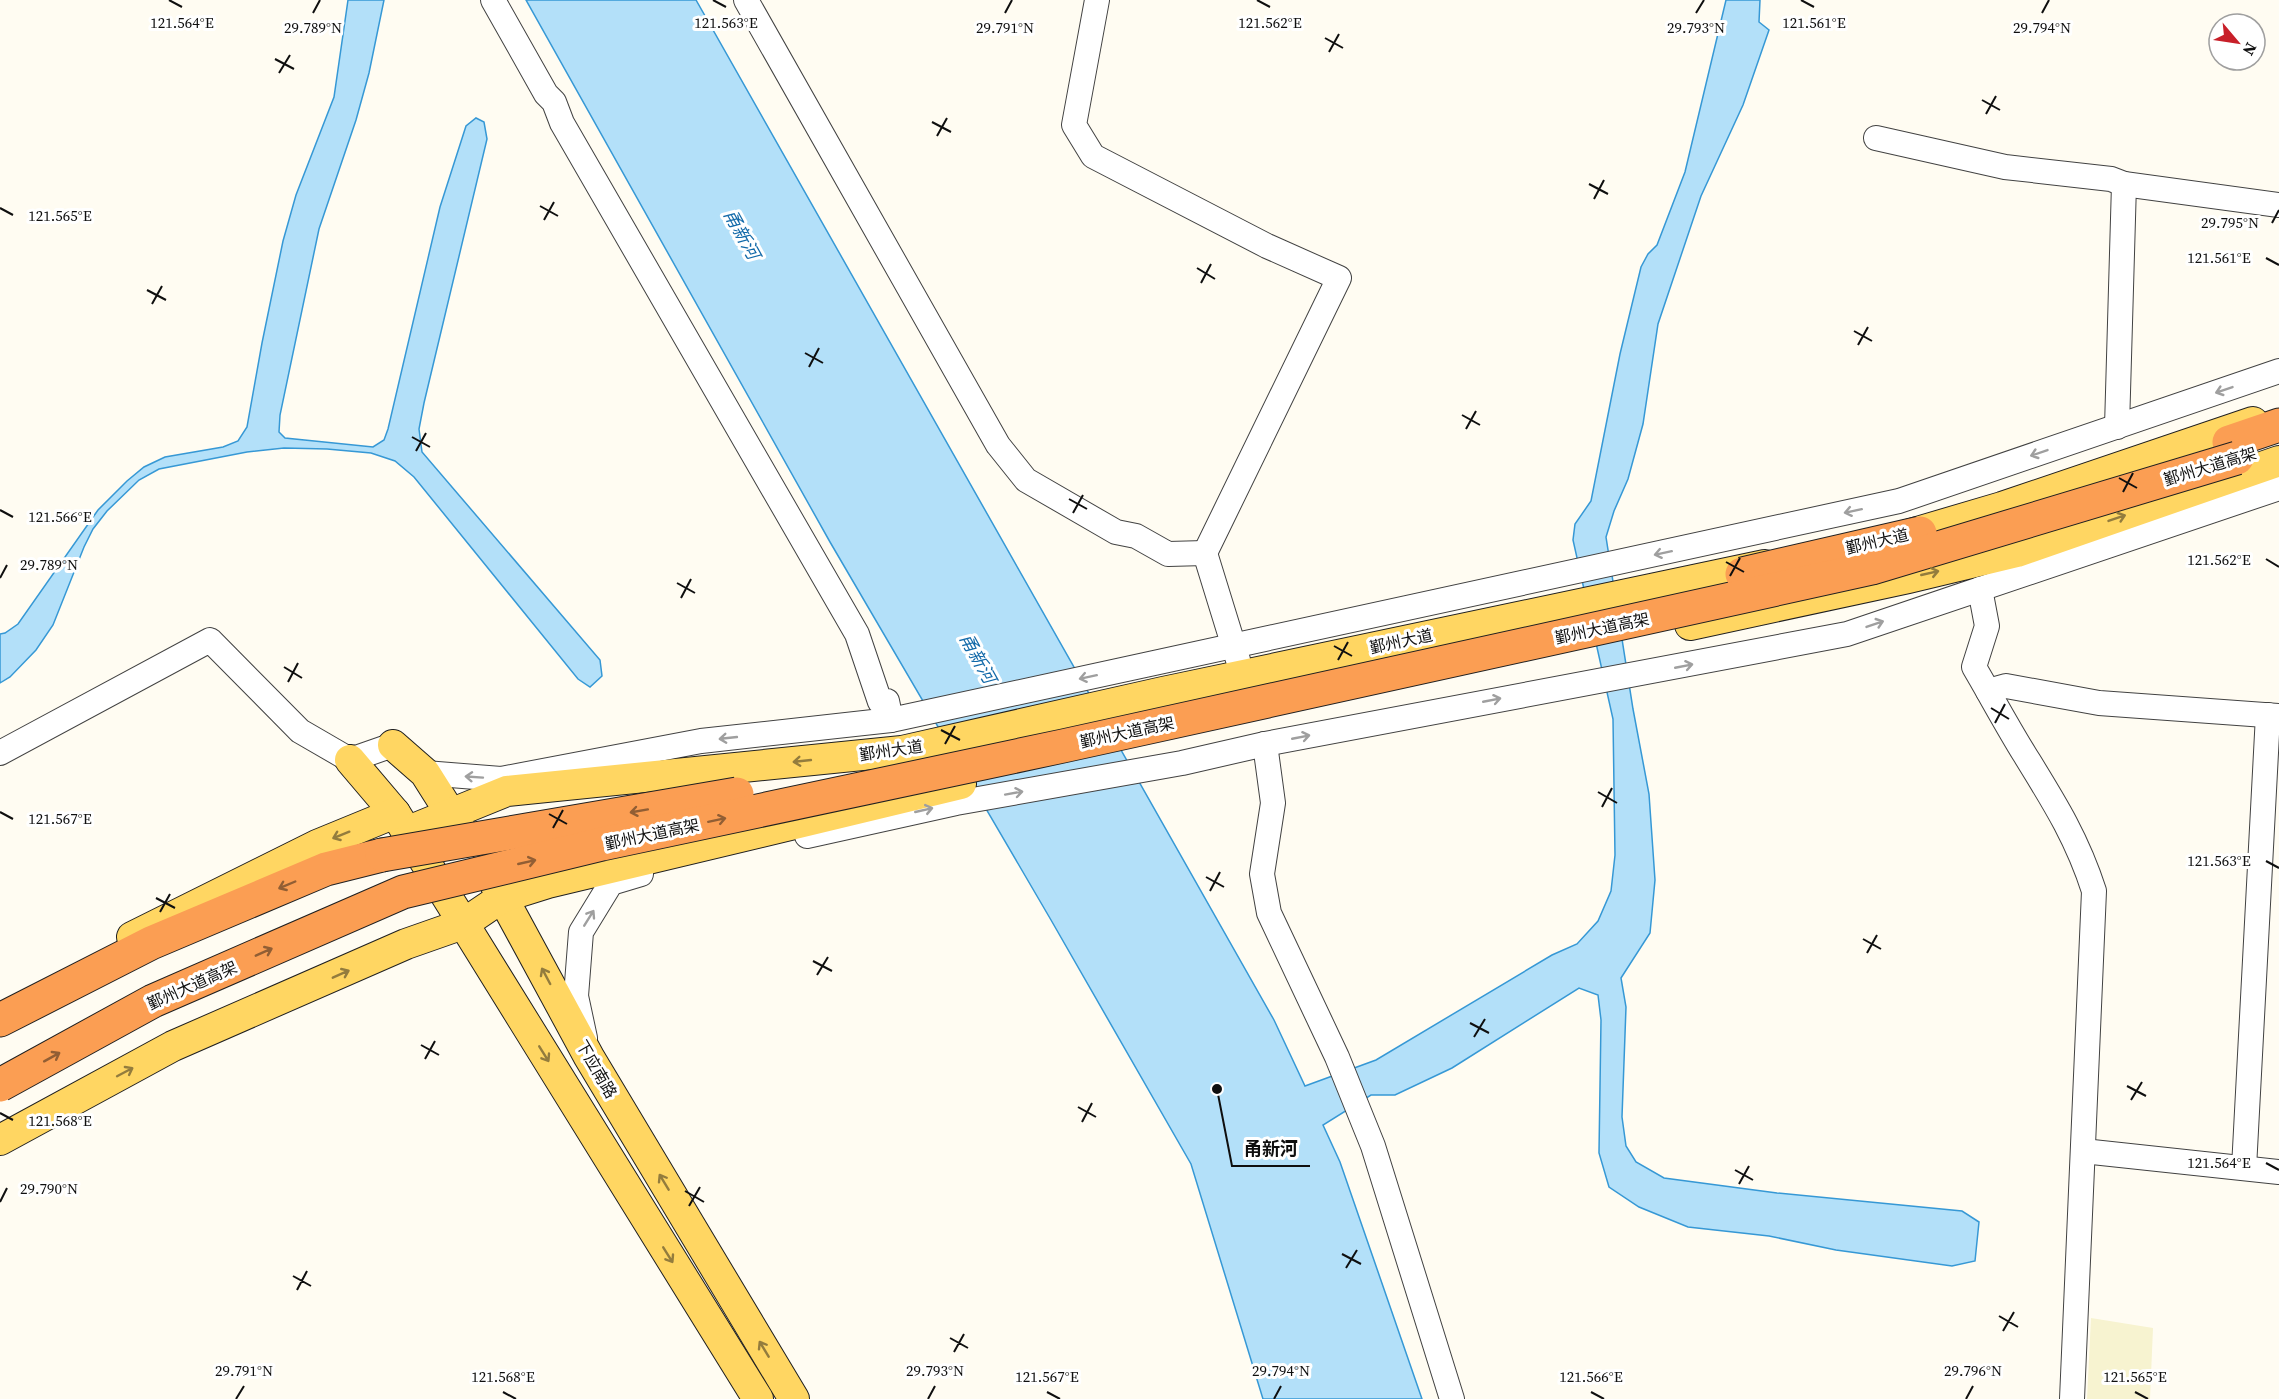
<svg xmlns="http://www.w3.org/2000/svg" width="2279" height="1399" font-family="'Source Serif 4','Noto Sans SC',serif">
	<rect width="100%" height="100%" fill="#fffcf2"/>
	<!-- farmland -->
	<polygon fill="#f7f3d0" points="2091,1318 2153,1328 2150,1399 2087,1399"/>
	<!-- water -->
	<g fill="#b3e0f9" stroke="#3698d5" stroke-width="1.5">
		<polygon points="348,0 384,0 369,73 356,120 319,229 280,415 279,432 285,438 373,447 384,440 388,429 440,207 466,126 476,118 484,122 487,139 424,403 419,429 422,452 600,660 602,676 590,687 578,679 414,477 395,461 371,453 327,449 284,448 247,452 159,469 139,480 107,511 93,529 84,547 53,625 36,650 10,677 0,683 0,634 5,633 18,624 98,510 127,481 144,467 165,457 223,447 238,441 247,427 262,343 283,241 296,195 334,97"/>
		<polygon points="526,0 696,0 1274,1020 1305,1086 1376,1060 1552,955 1577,944 1598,921 1611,891 1615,855 1613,719 1573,540 1575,524 1591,501 1620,354 1641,267 1648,254 1657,245 1685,172 1726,0 1760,0 1759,22 1769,30 1743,105 1701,196 1658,324 1643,424 1628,479 1614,511 1606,537 1633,709 1649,794 1655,880 1650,933 1621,978 1626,1007 1622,1117 1626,1146 1636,1162 1664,1178 1777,1193 1962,1211 1979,1222 1975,1261 1952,1266 1836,1250 1769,1236 1688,1227 1639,1207 1609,1187 1599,1153 1601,1020 1598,995 1579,988 1452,1068 1395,1095 1371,1095 1323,1125 1340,1162 1422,1399 1263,1399 1191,1164 1051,920 830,542"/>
	</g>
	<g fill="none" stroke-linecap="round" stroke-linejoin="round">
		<defs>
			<g id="minor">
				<polyline points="493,0 546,94 554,102 562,123 857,634 880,702 887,701 891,720"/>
				<polyline points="746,0 998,445 1026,480 1116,532 1136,536 1168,554 1205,553"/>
				<polyline points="1097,0 1074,125 1093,156 1267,246 1339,278 1205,553 1238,660"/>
				<polyline points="1876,138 2005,167 2111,179 2124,184 2279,205"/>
				<polyline points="2117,427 2124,184"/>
				<path d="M1980,589L1987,626L1974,667C1991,696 2007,726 2025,755C2054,802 2077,838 2094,891L2072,1399"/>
				<polyline points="1988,691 2006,686 2099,703 2279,716"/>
				<polyline points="1265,744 1273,803 1262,874 1269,913 1337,1057 1373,1146 1452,1399"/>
				<polyline points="0,753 210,640 300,731 350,760 393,745"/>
				<polyline points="425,773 501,779 701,741 891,720 1145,665 1899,501 2279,371"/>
				<polyline points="807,836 956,803 1182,763 1265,744 1847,634 2279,488"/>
				<polyline points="585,1038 576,996 581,932 611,883 641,874"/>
				<polyline points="2083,1151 2279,1172"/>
				<polyline points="2244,1168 2268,715"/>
			</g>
			<g id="major">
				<polyline points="1897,538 2002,507 2253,422"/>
				<polyline points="1690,625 1908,578 2017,552 2279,461"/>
				<polyline points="393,745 425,773 461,830"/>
				<polyline points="350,760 395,813 758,1399"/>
				<polyline points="406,832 507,791 902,751 1163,692 1765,565"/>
				<polyline points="493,880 589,1057 794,1399"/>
				<polyline points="132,937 317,845 395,813"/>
				<polyline points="0,1140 173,1046 406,944 463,924 503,897 548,883 961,784"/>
			</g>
			<g id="highway">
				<polyline points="2229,442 2279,425"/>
				<polyline points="0,1020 151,943 326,869 382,855"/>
			</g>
		</defs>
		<!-- minor casing -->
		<use href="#minor" stroke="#424242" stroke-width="26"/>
		<!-- major casing -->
		<use href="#major" stroke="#202020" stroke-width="32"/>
		<!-- highway casing -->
		<use href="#highway" stroke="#202020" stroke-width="35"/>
		<!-- minor -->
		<use href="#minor" stroke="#fff" stroke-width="24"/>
		<!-- major -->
		<use href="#major" stroke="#ffd662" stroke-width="30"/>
		<!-- highway -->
		<use href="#highway" stroke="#fb9e53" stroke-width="33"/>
		<defs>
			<g id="highway-bridge">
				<polyline points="1742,574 1920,533"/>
				<polyline points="382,855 737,794"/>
				<polyline points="0,1085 153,1001 403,892 602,844 1063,746 1872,568 2237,458"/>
			</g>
		</defs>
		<!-- highway-bridge casing -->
		<use href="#highway-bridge" stroke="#202020" stroke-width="35" stroke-linecap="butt"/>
		<!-- highway-bridge -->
		<use href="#highway-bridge" stroke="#fb9e53" stroke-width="33"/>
	</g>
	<!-- one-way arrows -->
	<defs><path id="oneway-shaft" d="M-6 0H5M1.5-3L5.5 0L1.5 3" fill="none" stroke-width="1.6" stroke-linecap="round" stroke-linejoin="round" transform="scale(1.5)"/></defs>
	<g stroke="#9f9f9f">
		<use href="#oneway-shaft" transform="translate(2224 390) rotate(161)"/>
		<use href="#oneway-shaft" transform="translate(2039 453) rotate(161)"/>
		<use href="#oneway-shaft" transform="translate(1853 511) rotate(168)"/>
		<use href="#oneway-shaft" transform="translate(1663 553) rotate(168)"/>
		<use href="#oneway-shaft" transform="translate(1875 624) rotate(-19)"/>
		<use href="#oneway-shaft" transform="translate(1684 666) rotate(-11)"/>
		<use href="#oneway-shaft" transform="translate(1088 677) rotate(168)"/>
		<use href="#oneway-shaft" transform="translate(1492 700) rotate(-11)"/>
		<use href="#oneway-shaft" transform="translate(1301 737) rotate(-11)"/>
		<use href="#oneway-shaft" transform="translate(728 738) rotate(174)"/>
		<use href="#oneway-shaft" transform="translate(474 777) rotate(-176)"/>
		<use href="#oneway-shaft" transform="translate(1014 793) rotate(-10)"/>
		<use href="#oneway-shaft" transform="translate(924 810) rotate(-13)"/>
		<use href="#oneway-shaft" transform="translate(589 918) rotate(-58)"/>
	</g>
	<g stroke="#937c3d">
		<use href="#oneway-shaft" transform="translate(2117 518) rotate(-19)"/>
		<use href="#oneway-shaft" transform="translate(1930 573) rotate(-13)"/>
		<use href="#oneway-shaft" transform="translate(802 761) rotate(174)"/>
		<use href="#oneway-shaft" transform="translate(341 835) rotate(158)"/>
		<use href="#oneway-shaft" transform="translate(341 974) rotate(-24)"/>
		<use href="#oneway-shaft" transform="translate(546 976) rotate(-118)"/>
		<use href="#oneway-shaft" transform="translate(544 1054) rotate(58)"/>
		<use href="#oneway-shaft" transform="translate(125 1072) rotate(-28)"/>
		<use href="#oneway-shaft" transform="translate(664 1182) rotate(-121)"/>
		<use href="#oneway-shaft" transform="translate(668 1255) rotate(58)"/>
		<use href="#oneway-shaft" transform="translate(764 1349) rotate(-121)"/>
	</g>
	<g stroke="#915e34">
		<use href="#oneway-shaft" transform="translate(639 811) rotate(170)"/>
		<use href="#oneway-shaft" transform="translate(717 820) rotate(-12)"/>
		<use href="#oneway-shaft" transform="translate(527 862) rotate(-13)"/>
		<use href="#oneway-shaft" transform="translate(287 885) rotate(157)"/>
		<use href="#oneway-shaft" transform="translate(264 952) rotate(-24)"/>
		<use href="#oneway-shaft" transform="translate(52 1057) rotate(-29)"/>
	</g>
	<!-- ticks -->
	<path fill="none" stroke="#0f0f0f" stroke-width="2" d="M169,0L182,7M713,0L726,7M1257,0L1270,7M1801,0L1814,7M313,13L320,0M1005,13L1012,0M1696,13L1704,0M2042,13L2049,0M1325,38L1343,48M1329,52L1339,34M275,59L294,69M279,73L290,55M1982,100L2000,110M1986,114L1996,96M932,122L951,132M937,136L947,118M1589,184L1608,194M1594,199L1604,180M540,206L558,216M0,208L13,215M544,220L554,202M2272,223L2279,210M2266,258L2279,265M1197,268L1215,279M1201,283L1211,264M147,290L166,300M152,304L162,286M1854,331L1872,341M1858,345L1868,327M805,353L823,363M809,367L819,348M1462,415L1480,425M1466,429L1476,411M412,437L430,447M416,451L426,433M2119,478L2137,488M2123,492L2133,473M1069,499L1087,509M0,510L13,517M1073,513L1083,495M2266,559L2279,567M1726,562L1744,572M1730,576L1740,558M0,578L7,565M677,583L695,593M681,598L691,579M1334,646L1352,656M1338,660L1348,642M284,667L302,678M288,682L298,663M1991,708L2009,719M1995,723L2005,704M941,730L960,740M945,744L955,726M1598,792L1617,803M1602,807L1612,788M0,812L13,819M549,814L567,824M553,828L563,810M2266,861L2279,868M1206,877L1224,887M1210,891L1220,872M156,898L175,908M160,912L170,894M1863,939L1881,949M1867,953L1877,935M813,961L832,971M817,975L828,957M1470,1023L1489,1033M1474,1037L1485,1019M421,1045L439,1055M425,1059L435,1041M2127,1086L2146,1096M2131,1100L2142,1082M1078,1107L1096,1117M0,1113L13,1120M1082,1122L1092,1103M2266,1163L2279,1170M1735,1170L1753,1180M1739,1184L1749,1166M685,1191L704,1202M0,1202L7,1188M689,1206L700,1187M1342,1254L1361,1264M1346,1268L1357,1250M293,1276L311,1286M297,1290L307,1271M1999,1316L2018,1327M2003,1331L2014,1312M950,1338L968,1348M954,1352L964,1334M503,1392L516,1399M1047,1392L1060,1399M1591,1392L1604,1399M2135,1392L2148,1399M236,1399L244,1386M928,1399L935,1386M1274,1399L1281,1386M1966,1399L1973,1386"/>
	<g text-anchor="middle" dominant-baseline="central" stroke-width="6" stroke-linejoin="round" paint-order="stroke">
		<!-- street labels -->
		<g font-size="16" fill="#0f0f0f" stroke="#fff">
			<text transform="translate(2210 466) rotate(-17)">鄞州大道高架</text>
			<text transform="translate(1877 541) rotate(-13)">鄞州大道</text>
			<text transform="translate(1602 628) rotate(-12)">鄞州大道高架</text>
			<text transform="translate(1401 641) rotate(-12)">鄞州大道</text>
			<text transform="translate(1127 732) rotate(-12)">鄞州大道高架</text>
			<text transform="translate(891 750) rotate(-8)">鄞州大道</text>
			<text transform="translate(652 834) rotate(-12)">鄞州大道高架</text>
			<text transform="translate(192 985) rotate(-24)">鄞州大道高架</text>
			<text transform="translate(597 1069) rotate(60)">下应南路</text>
		</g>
		<!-- water labels -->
		<g font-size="18" font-style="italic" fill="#1169a9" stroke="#fff">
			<text transform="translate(742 234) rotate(61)">甬新河</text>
			<text transform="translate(978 658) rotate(61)">甬新河</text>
		</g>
	</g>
	<g font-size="15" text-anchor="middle" fill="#0f0f0f" stroke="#fff" stroke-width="6" stroke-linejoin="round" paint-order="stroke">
		<text x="182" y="28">121.564°E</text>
		<text x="726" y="28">121.563°E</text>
		<text x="1270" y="28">121.562°E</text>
		<text x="1814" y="28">121.561°E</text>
		<text x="313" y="33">29.789°N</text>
		<text x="1005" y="33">29.791°N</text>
		<text x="1696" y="33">29.793°N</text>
		<text x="2042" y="33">29.794°N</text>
		<text x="60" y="221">121.565°E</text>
		<text x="2230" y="228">29.795°N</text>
		<text x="2219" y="263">121.561°E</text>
		<text x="60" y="522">121.566°E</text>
		<text x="2219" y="565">121.562°E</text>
		<text x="49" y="570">29.789°N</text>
		<text x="60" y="824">121.567°E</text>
		<text x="2219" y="866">121.563°E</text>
		<text x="60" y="1126">121.568°E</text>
		<text x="2219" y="1168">121.564°E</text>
		<text x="49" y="1194">29.790°N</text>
		<text x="244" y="1376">29.791°N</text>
		<text x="935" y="1376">29.793°N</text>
		<text x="1281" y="1376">29.794°N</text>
		<text x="1973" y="1376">29.796°N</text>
		<text x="503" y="1382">121.568°E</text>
		<text x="1047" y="1382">121.567°E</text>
		<text x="1591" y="1382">121.566°E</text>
		<text x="2135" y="1382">121.565°E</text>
	</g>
	<!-- callouts -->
	<path fill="none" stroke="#0f0f0f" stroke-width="2" d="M1217 1089L1232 1166H1310"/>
	<circle fill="#0f0f0f" stroke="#fff" stroke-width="2" cx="1217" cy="1089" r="6"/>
	<g font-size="18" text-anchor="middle" font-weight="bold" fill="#0f0f0f" stroke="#fff" stroke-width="6" stroke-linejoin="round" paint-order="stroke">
		<text x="1271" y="1155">甬新河</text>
	</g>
	<!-- north arrow -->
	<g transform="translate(2237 42) rotate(119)"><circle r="28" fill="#ffffff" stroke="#9f9f9f" stroke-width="1.5"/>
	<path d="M0-4.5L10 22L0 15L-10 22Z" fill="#c81f29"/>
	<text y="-9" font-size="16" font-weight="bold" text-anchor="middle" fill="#0f0f0f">N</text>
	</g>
</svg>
